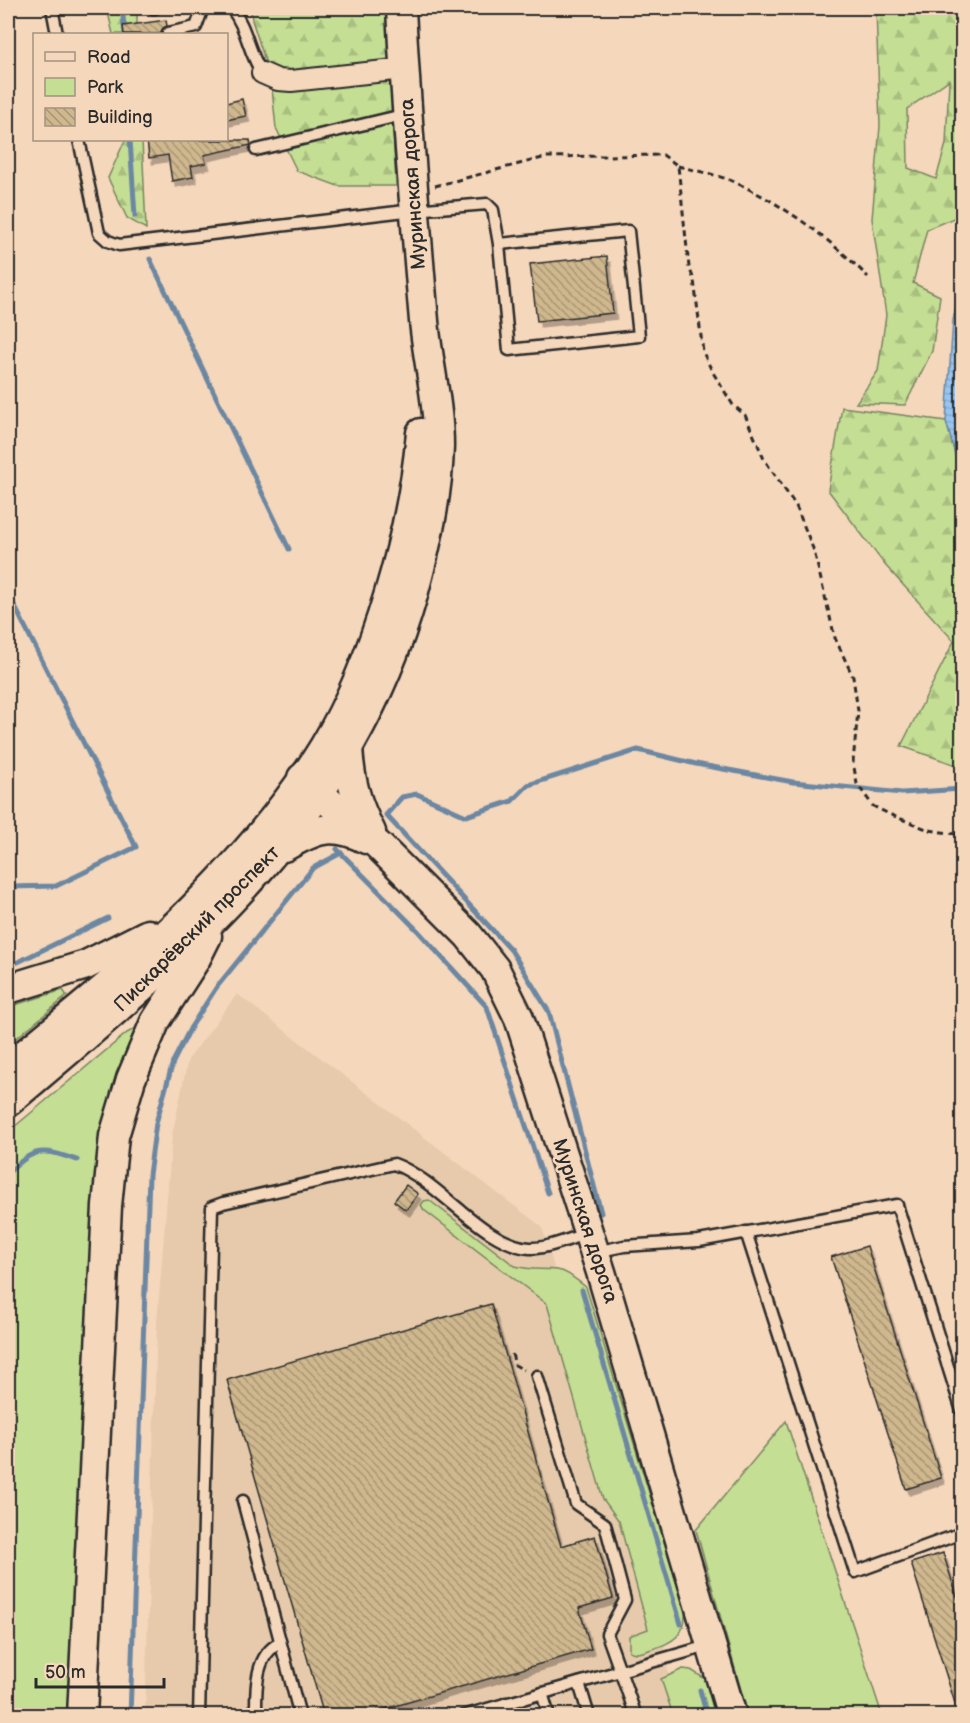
<svg xmlns="http://www.w3.org/2000/svg" width="970" height="1723" font-family="'Balsamiq Sans',sans-serif">
	<defs>
		<pattern id="forest-firs" width="22" height="20" patternUnits="userSpaceOnUse" patternTransform="scale(1.5)"><rect width="22" height="20" fill="#c4de94"/><path d="M5 1l3.5 6h-7zM16 11l3.5 6h-7z" fill="#a9bf80"/></pattern>
		<pattern id="water-rules" width="6" height="5" patternUnits="userSpaceOnUse" patternTransform="scale(1.5)"><rect width="6" height="5" fill="#97c5f1"/><path d="M0 2.5h6" fill="none" stroke="#82a9cf"/></pattern>
		<pattern id="building-back-hatch" width="6" height="6" patternUnits="userSpaceOnUse" patternTransform="scale(1.5)"><rect width="6" height="6" fill="#cfb78e"/><path d="M-1 5l2 2M0 0l6 6M5-1l2 2" fill="none" stroke="#a89574"/></pattern>
		<filter id="shadow"><feDropShadow dx="3.5" dy="6" stdDeviation="0" flood-color="#0004"/></filter>
	</defs>
	<rect width="100%" height="100%" fill="#f5d7bb"/>
	<filter id="ink" filterUnits="userSpaceOnUse"><feTurbulence type="fractalNoise" baseFrequency=".0167" numOctaves="2"/><feDisplacementMap in="SourceGraphic" scale="12" xChannelSelector="R" yChannelSelector="G"/><feConvolveMatrix kernelMatrix="1 2 1 2 8 2 1 2 1" color-interpolation-filters="sRGB"/></filter>
	<g filter="url(#ink)">
		<!-- built -->
		<polygon fill="#e6caab" points="237,994 542,1227 664,1639 673,1715 145,1716 157,1323 172,1136 188,1060"/>
		<!-- green -->
		<g fill="#c4de94" stroke="#788460" stroke-width="1.5">
			<polygon points="63,990 67,996 8,1045 8,1007"/>
			<polygon points="144,1024 109,1121 73,1715 8,1716 8,1132 127,1033"/>
			<path d="M429,1200L515,1266C532,1271 541,1268 557,1270C568,1271 577,1281 586,1287L685,1610C687,1634 673,1643 652,1649C643,1652 638,1655 629,1651V1636L648,1629L619,1521L603,1499L547,1304L424,1210L421,1205L424,1201Z"/>
			<polygon points="786,1421 882,1715 748,1715 696,1530"/>
			<polygon points="683,1669 691,1670 707,1680 716,1715 673,1715 661,1679"/>
		</g>
		<!-- forest -->
		<g fill="url(#forest-firs)" stroke="#788460" stroke-width="1.5" fill-rule="evenodd">
			<polygon points="107,8 137,8 137,34 113,34"/>
			<polygon points="251,8 386,8 396,186 338,186 297,171 276,128 271,79 252,20"/>
			<path d="M876,8H962V185L954,218L927,229L913,283L940,296L932,351L905,405L856,403L878,371L886,315L872,219L880,126ZM949,80L946,144L936,179L908,168L907,109Z"/>
			<polygon points="125,140 142,140 146,229 127,218 108,178"/>
			<polygon points="842,407 946,421 962,480 962,767 901,746 954,641 885,565 828,490"/>
		</g>
		<!-- water -->
		<polygon fill="url(#water-rules)" stroke="#6c87a2" stroke-width="1.5" points="962,281 962,480 946,421 953,320"/>
		<g fill="none" stroke-linecap="round" stroke-linejoin="round">
			<!-- stream -->
			<g stroke="#6c87a2" stroke-width="5">
				<polyline points="122,8 125,34"/>
				<polyline points="130,140 135,216"/>
				<polyline points="150,259 289,549"/>
				<polyline points="8,593 136,847 56,886 8,887"/>
				<polyline points="337,849 418,931 487,1007 548,1193"/>
				<polyline points="8,964 18,962 108,918"/>
				<path d="M8,1173C35,1147 42,1148 77,1160"/>
				<polyline points="601,1213 549,1012 511,950 386,815 402,797 417,794 466,816 512,801 528,785 638,750 696,764 793,782 902,793 962,789"/>
				<polyline points="582,1290 681,1624"/>
				<polyline points="700,1690 707,1716"/>
				<polyline points="130,1716 149,1175 156,1123 173,1062 191,1027 216,988 313,868 341,853"/>
			</g>
		</g>
		<!-- building -->
		<g fill="url(#building-back-hatch)" stroke="#2b2b2b" stroke-width="1.5" filter="url(#shadow)">
			<polygon points="166,20 167,26 163,28 161,34 124,34 123,26"/>
			<polygon points="242,99 246,116 226,120 226,103"/>
			<polygon points="147,140 250,140 251,145 204,155 206,163 191,166 193,177 172,181 168,155 149,158"/>
			<polygon points="607,256 613,313 537,321 530,264"/>
			<polygon points="406,1185 418,1194 406,1210 394,1201"/>
			<polygon points="867,1246 941,1478 906,1489 831,1257"/>
			<polygon points="491,1304 561,1546 595,1536 613,1598 579,1608 591,1649 361,1716 324,1716 227,1380"/>
			<polygon points="943,1553 963,1615 963,1716 959,1716 911,1563"/>
		</g>
		<g fill="none" stroke-linecap="round" stroke-linejoin="round">
			<defs>
				<g id="lane">
					<polyline points="52,8 57,34"/>
					<polyline points="153,8 155,8"/>
					<path d="M231,8C247,27 248,52 262,73"/>
					<polyline points="168,33 196,27 203,8"/>
					<polyline points="79,140 99,233 108,241 119,245 414,210 487,204 493,210 499,244 509,350 639,336 628,231 499,244"/>
					<polyline points="256,150 407,114"/>
					<polyline points="746,1232 855,1572 962,1533"/>
					<polyline points="595,1252 624,1246 699,1241 897,1205 962,1411"/>
					<polyline points="537,1376 576,1504 605,1524 625,1600 607,1634 635,1713"/>
					<polyline points="243,1501 300,1716"/>
					<polyline points="579,1683 589,1716"/>
					<polyline points="542,1693 549,1716"/>
					<polyline points="506,1703 510,1716"/>
					<path d="M199,1716L212,1207L223,1203L394,1164C440,1181 483,1245 530,1248C548,1249 571,1238 588,1233"/>
					<path d="M256,1716C256,1691 254,1655 280,1643"/>
					<polyline points="463,1716 711,1645"/>
				</g>
				<polyline id="street" points="262,73 278,80 291,81 404,69"/>
				<g id="secondary">
					<path d="M348,748C350,781 356,803 371,832"/>
					<polyline points="302,778 379,846 468,935 495,969 519,1018 601,1272 732,1716"/>
					<path d="M284,847C315,829 332,822 366,839"/>
					<polyline points="8,989 86,965 148,934"/>
					<path d="M8,1068C65,1020 126,973 180,921C233,869 285,811 324,747C376,661 412,532 421,433"/>
					<path d="M8,1102C181,955 348,823 413,595C426,547 438,496 439,446C439,404 428,363 424,321C415,217 406,112 401,8"/>
					<polyline points="82,1716 107,1206 114,1136 131,1079 155,1022 195,960 207,936"/>
				</g>
			</defs>
			<!-- lane casing -->
			<use href="#lane" stroke="#2b2b2b" stroke-width="15"/>
			<!-- street casing -->
			<use href="#street" stroke="#2b2b2b" stroke-width="24"/>
			<!-- secondary casing -->
			<use href="#secondary" stroke="#2b2b2b" stroke-width="33"/>
			<!-- path -->
			<g stroke="#2b2b2b" stroke-width="3" stroke-dasharray="6 4.5" stroke-linecap="butt">
				<path d="M678,166C696,171 715,174 732,181C782,203 829,238 868,277"/>
				<polyline points="435,186 546,157 663,155 678,166 689,267 694,280 703,352 712,371 733,405 745,415 764,459 796,506 814,551 835,638 853,677 858,711 853,762 857,784 873,806 889,814 929,830 962,835"/>
				<polyline points="512,1354 515,1365 524,1370"/>
			</g>
			<!-- lane -->
			<use href="#lane" stroke="#f5d7bb" stroke-width="10"/>
			<!-- street -->
			<use href="#street" stroke="#f5d7bb" stroke-width="20"/>
			<!-- secondary -->
			<use href="#secondary" stroke="#f5d7bb" stroke-width="28"/>
		</g>
	</g>
	<g text-anchor="middle" dominant-baseline="central" stroke-width="5" stroke-linejoin="round" paint-order="stroke">
		<!-- street labels -->
		<g font-size="20" fill="#2b2b2b" stroke="#f5d7bb">
			<text transform="translate(413 184) rotate(-94)">Муринская дорога</text>
			<text transform="translate(197 929) rotate(-45)">Пискарёвский проспект</text>
			<text transform="translate(585 1221) rotate(72)">Муринская дорога</text>
		</g>
	</g>
	<!-- margin -->
	<rect width="970" height="1723" fill="none" stroke="#f5d7bb" stroke-width="30"/>
	<rect x="15" y="15" width="940" height="1693" fill="none" stroke="#2b2b2b" stroke-width="2" filter="url(#ink)"/>
	<!-- legend -->
	<rect x="33" y="33" width="195" height="108" fill="#f5d7bb" stroke="#a49281" stroke-width="1.5"/>
	<rect x="45" y="52" width="30" height="9" fill="#f5d7bb" stroke="#a49281" stroke-width="1.5"/>
	<text x="87" y="63" font-size="18" fill="#2b2b2b">Road</text>
	<rect x="45" y="78" width="30" height="18" fill="#c4de94" stroke="#a49281" stroke-width="1.5"/>
	<text x="87" y="93" font-size="18" fill="#2b2b2b">Park</text>
	<rect x="45" y="108" width="30" height="18" fill="url(#building-back-hatch)" stroke="#a49281" stroke-width="1.5"/>
	<text x="87" y="123" font-size="18" fill="#2b2b2b">Building</text>
	<!-- scale -->
	<path d="M36 1678v9h128v-9" fill="none" stroke="#2b2b2b" stroke-width="3"/>
	<text x="45" y="1678" font-size="18" fill="#2b2b2b" stroke="#f5d7bb" stroke-width="4.5" paint-order="stroke">50 m</text>
</svg>
